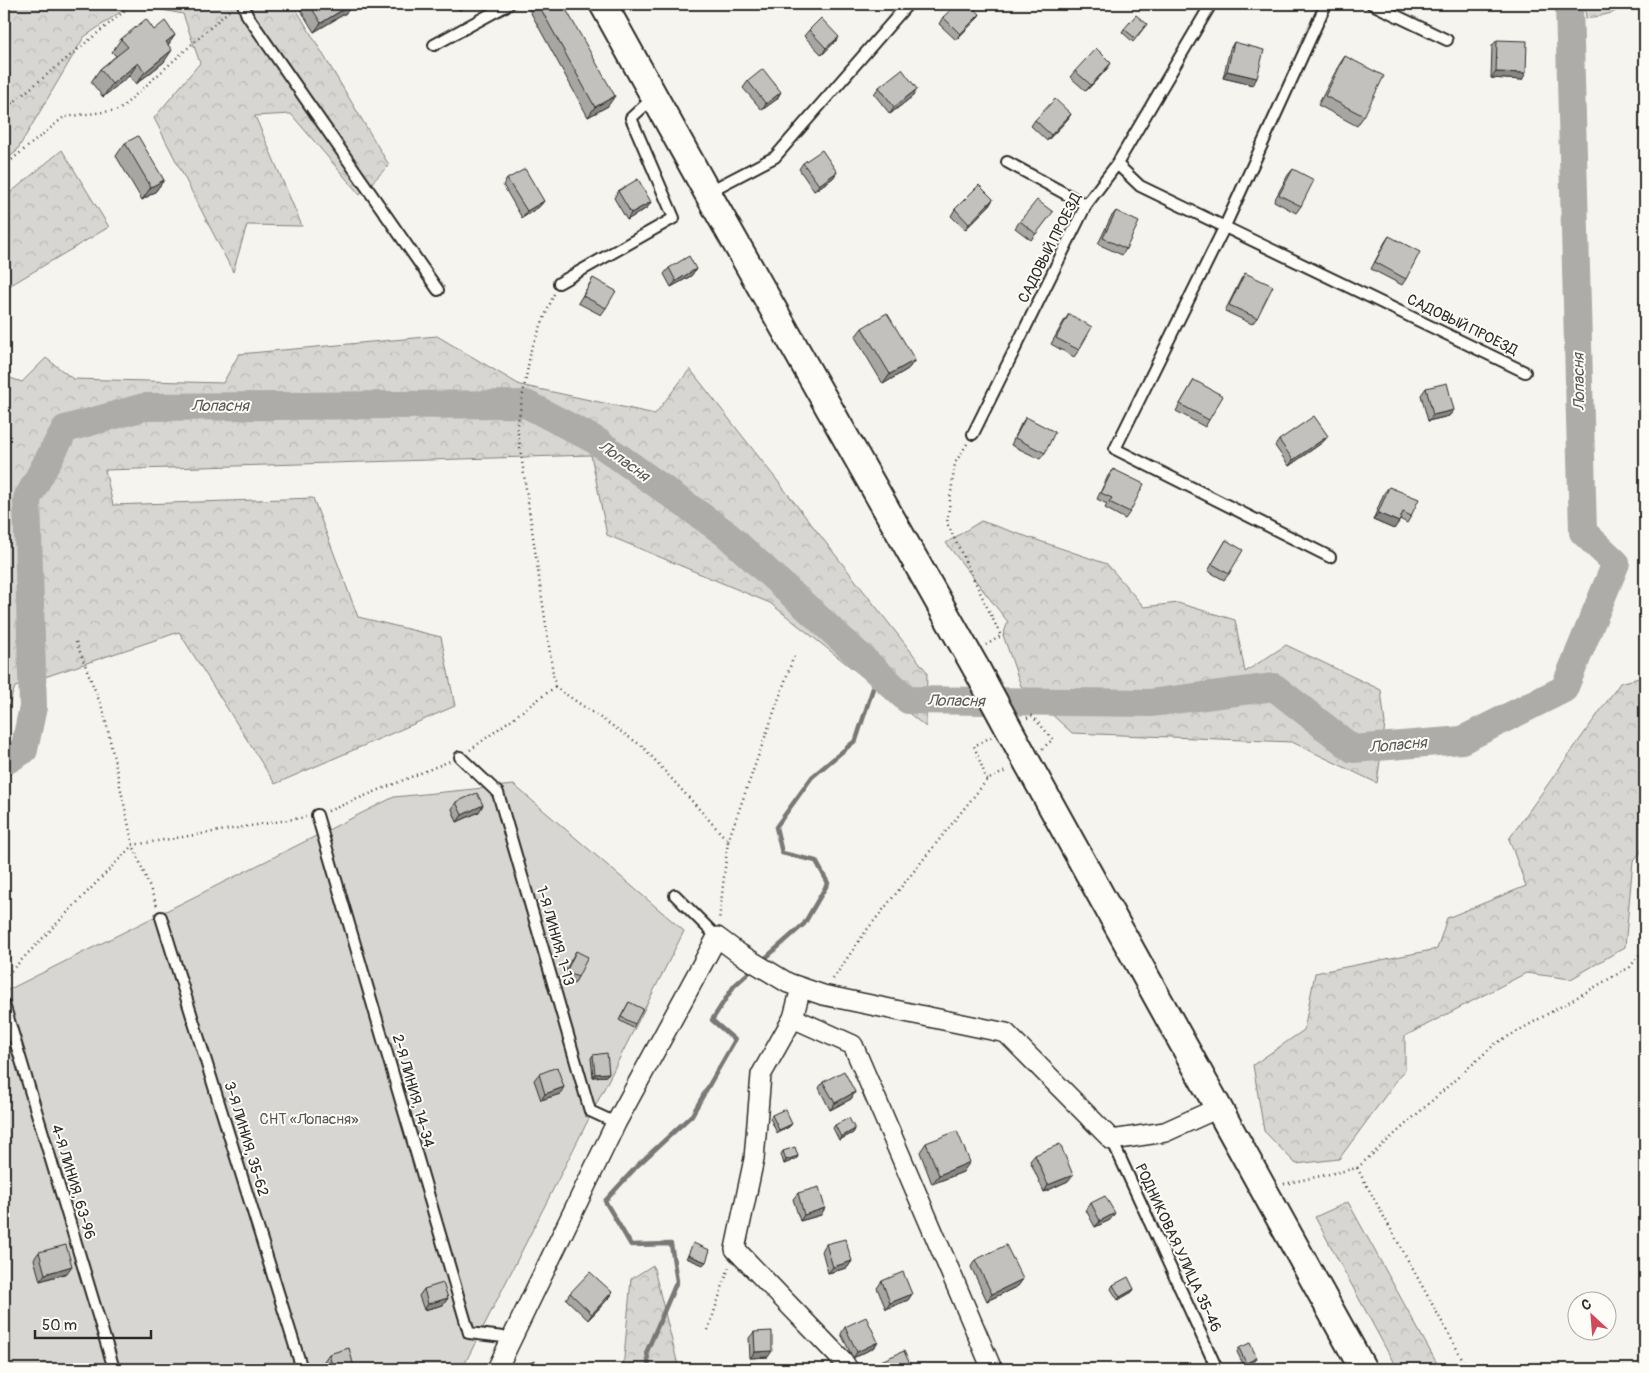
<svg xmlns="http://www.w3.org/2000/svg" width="1649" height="1373" font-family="Pangolin,sans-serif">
	<defs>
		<pattern id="forest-crowns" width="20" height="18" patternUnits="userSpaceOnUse" patternTransform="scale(1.25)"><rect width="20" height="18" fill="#d7d6d2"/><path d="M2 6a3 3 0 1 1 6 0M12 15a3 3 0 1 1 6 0" fill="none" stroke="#b9b8b4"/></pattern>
	</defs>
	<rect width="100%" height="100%" fill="#f5f4ef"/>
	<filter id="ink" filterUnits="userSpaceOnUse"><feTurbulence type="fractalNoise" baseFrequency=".02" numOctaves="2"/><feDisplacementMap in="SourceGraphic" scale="10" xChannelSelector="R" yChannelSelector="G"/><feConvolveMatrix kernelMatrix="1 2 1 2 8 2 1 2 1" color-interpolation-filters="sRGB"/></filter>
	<g filter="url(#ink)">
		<!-- forest -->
		<g fill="url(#forest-crowns)" stroke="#81807e">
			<polygon points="4,4 293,4 389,165 360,195 291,114 255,116 302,226 247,225 233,272 154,118 200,63 183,14 132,4 84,37 16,152 4,161"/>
			<polygon points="1585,4 1628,4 1612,13 1586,19"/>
			<polygon points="62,150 109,227 4,289 4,198"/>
			<polygon points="437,336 520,385 655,414 690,369 927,672 926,727 770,603 607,535 591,455 105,470 113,505 313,498 358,617 441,637 455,706 275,784 179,632 15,687 4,718 4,376 22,382 46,358 73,379 223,383 239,354"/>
			<polygon points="981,521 1107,564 1144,607 1178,603 1235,620 1245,672 1286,645 1381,690 1385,724 1377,783 1292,742 1072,733 1021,686 1003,635 1008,622 946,543"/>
			<polygon points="1645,672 1645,848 1633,861 1625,947 1571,979 1526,973 1405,1036 1405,1069 1339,1159 1296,1164 1264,1131 1253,1065 1304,1030 1315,973 1437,949 1447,918 1526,886 1509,839 1620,683 1643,677"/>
			<polygon points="1348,1202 1440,1369 1397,1369 1315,1217"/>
			<polygon points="653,1265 679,1369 623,1369 631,1279"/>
		</g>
		<!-- green -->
		<polygon fill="#d7d6d2" stroke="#81807e" points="514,785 684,931 462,1369 4,1369 4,992 394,797"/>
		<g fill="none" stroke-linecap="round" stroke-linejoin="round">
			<!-- stream -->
			<g stroke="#797877" stroke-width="4.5">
				<polyline points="761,962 804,924 828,883 816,861 782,853 776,827 812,777 856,740 878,673"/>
				<polyline points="649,1369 647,1351 677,1281 671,1244 631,1245 605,1201 638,1165 692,1115 735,1040 712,1020 734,986 755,967"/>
			</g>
			<!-- river -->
			<polyline stroke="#adaca9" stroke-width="28" points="4,762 24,750 33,707 27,499 65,429 144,407 526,404 595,440 725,533 908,700 1150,703 1274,687 1353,749 1462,740 1564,689 1616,563 1583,532 1569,4"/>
			<defs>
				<g id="lane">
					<polyline points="243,4 247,15 438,290"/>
					<polyline points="1326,4 1225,226 1115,449 1330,557"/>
					<polyline points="1372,4 1447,40"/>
					<polyline points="434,45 509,4"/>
					<polyline points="1007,162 1086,205"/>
					<polyline points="1117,164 1140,186 1525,372"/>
					<polyline points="708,192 775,157 908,4"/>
					<polyline points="559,283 674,218 631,118 653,98"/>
					<polyline points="973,434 1086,205 1117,164 1211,4"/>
					<polyline points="460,757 498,793 590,1111 616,1123"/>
					<polyline points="317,815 469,1333 512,1338"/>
					<polyline points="675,895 717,937"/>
					<polyline points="161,917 302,1369"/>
					<polyline points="4,1004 114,1369"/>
					<polyline points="1112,1140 1217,1369"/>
				</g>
				<g id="street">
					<polyline points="801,988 793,1018 761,1075 754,1159 735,1249 843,1361 848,1369"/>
					<polyline points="793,1018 853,1045 992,1369"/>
					<polyline points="497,1369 616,1123 717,937 740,954 788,983 823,995 1006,1033 1112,1140 1165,1132 1218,1108"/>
				</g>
				<g id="secondary">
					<polyline points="603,4 707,192 976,668"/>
					<polyline points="1022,753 1363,1369"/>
				</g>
			</defs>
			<!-- lane casing -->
			<use href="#lane" stroke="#2b2b2b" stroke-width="14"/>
			<!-- street casing -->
			<use href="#street" stroke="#2b2b2b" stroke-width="22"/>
			<!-- secondary casing -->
			<use href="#secondary" stroke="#2b2b2b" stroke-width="30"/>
			<!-- path -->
			<g stroke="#2b2b2b" stroke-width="2.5" stroke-dasharray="1 4" stroke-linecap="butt">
				<polyline points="4,110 133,4"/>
				<polyline points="4,166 64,117 119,110 232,8"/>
				<polyline points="554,294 531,350 517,427 555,687"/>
				<polyline points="967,444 955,463 947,523 1001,636 986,645"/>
				<polyline points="76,642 104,713 133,845 157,906"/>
				<polyline points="1027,718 1032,716 1053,739 1042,749"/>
				<polyline points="470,750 555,687 642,746 728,841 719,921"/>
				<polyline points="987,780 974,746 991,737"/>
				<polyline points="328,811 450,761"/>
				<polyline points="728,841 795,653"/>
				<polyline points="4,978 133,845 306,817"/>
				<polyline points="833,979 866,931 987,780 1008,770"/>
				<polyline points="1357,1168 1468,1369"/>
				<polyline points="1284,1184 1357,1168 1495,1044 1630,967 1645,947"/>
				<polyline points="708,1330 729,1267"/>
			</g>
			<!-- lane -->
			<use href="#lane" stroke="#fdfcf7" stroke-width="10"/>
			<!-- street -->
			<use href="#street" stroke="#fdfcf7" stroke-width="19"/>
			<!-- secondary -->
			<use href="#secondary" stroke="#fdfcf7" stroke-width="26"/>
			<defs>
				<polyline id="secondary-bridge" points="976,668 1022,753"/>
			</defs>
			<!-- secondary-bridge casing -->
			<use href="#secondary-bridge" stroke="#2b2b2b" stroke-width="30" stroke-linecap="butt"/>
			<!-- secondary-bridge -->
			<use href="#secondary-bridge" stroke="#fdfcf7" stroke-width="26"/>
		</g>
		<!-- wall -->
		<g fill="#a7a6a3" stroke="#2b2b2b">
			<polygon points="297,4 353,4 346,13 314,32"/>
			<polygon points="455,4 470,4 459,10"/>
			<polygon points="526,4 563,4 608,106 588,117"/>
			<polygon points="1155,4 1166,4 1161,9"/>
			<polygon points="980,14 975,21 956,40 939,24 943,17"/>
			<polygon points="1147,24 1133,42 1122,32 1124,29"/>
			<polygon points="154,30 175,35 168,45 164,62 136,84 129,76 103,97 91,82 100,69 116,56 112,52 121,39"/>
			<polygon points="809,30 839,37 834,43 822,55 804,36"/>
			<polygon points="1497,40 1522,80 1491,78 1492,46"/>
			<polygon points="1234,42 1253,85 1223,78 1230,49"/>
			<polygon points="1345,56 1364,116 1357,126 1318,105 1339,65"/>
			<polygon points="1107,69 1086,91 1070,77 1075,71"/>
			<polygon points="748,81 777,99 762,110 743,88"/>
			<polygon points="879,87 917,89 913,96 890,114 874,94"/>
			<polygon points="1071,114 1067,120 1047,141 1031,126 1035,120"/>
			<polygon points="125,143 164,180 155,192 142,200 116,156"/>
			<polygon points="803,163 837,172 833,178 814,191 799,169"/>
			<polygon points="1293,169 1301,206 1296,213 1274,201 1288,175"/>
			<polygon points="507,179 544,201 539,207 522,218 503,185"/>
			<polygon points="618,191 651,202 647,208 627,220 614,198"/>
			<polygon points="993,199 989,206 965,230 951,216 955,209"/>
			<polygon points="1116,211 1126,249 1122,255 1098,244 1111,217"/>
			<polygon points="1048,218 1031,240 1015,228 1020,221"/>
			<polygon points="1389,236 1406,279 1402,285 1371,269 1385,242"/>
			<polygon points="669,268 696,269 691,276 671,287 664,274"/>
			<polygon points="1245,273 1257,318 1252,324 1225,311 1241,279"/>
			<polygon points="593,278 606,308 601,315 578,303"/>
			<polygon points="1069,314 1079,350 1074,357 1051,344 1064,321"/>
			<polygon points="862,328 915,360 908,369 883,384 855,337"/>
			<polygon points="1194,380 1209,420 1205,427 1176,411"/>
			<polygon points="1426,388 1454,410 1449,416 1428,421 1421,395"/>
			<polygon points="1026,417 1045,453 1040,459 1011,445 1021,424"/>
			<polygon points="1328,436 1323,442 1289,466 1275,446 1279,440"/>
			<polygon points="1113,469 1130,512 1125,519 1105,508 1107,504 1097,499 1108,476"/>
			<polygon points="1389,487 1411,516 1407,523 1400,519 1394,529 1373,520 1384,493"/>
			<polygon points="1226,540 1229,574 1224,580 1208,571"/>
			<polygon points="456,802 479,812 457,822 452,809"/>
			<polygon points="576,951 578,977 574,984 562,978 572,958"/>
			<polygon points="629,1002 635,1024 633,1028 619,1020"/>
			<polygon points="593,1055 609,1073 606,1076 593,1077 591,1058"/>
			<polygon points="539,1074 560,1094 541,1100 534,1080"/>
			<polygon points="823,1082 855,1092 851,1099 830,1110 819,1088"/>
			<polygon points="772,1115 792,1124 789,1127 777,1133 770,1118"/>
			<polygon points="835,1125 855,1129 853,1133 839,1140 833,1128"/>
			<polygon points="926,1143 963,1172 932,1184 920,1152"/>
			<polygon points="783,1151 798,1156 796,1159 784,1164 781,1154"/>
			<polygon points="1035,1155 1068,1181 1044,1192 1030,1161"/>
			<polygon points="798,1193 821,1215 800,1221 793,1199"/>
			<polygon points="1091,1203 1110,1220 1095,1227 1086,1210"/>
			<polygon points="826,1244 852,1261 847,1268 828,1273 822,1251"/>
			<polygon points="39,1252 67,1273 40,1281 34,1259"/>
			<polygon points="975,1260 1023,1279 1018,1286 987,1301 971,1267"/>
			<polygon points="882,1281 912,1294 908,1300 886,1309 877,1288"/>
			<polygon points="1113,1285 1134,1289 1132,1292 1118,1300 1111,1289"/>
			<polygon points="424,1289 448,1298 443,1305 424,1310 419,1296"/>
			<polygon points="612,1292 608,1299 588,1320 566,1299 570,1293"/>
			<polygon points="845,1327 878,1342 873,1348 853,1358 841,1334"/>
			<polygon points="754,1332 768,1357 750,1358 749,1338"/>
			<polygon points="1239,1348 1255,1361 1244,1366 1237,1352"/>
			<polygon points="329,1354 354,1367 353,1369 326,1369 324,1361"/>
			<polygon points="874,1364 912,1369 870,1369"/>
		</g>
		<!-- shaded-wall -->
		<g fill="#888785" stroke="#2b2b2b">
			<polygon points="353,4 346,13 314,32 321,23"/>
			<polygon points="463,4 470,4 459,10"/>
			<polygon points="980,14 975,21 956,40 960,34"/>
			<polygon points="175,35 166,48 166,42"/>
			<polygon points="839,37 834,43 822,55 826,48"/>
			<polygon points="172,50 164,62 136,84 145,72"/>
			<polygon points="138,63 129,76 103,97 112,84"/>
			<polygon points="1111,63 1107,69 1086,91 1091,85"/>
			<polygon points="1227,71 1257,78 1253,85 1223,78"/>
			<polygon points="1496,72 1526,73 1522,80 1491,78"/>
			<polygon points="917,89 913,96 890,114 894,107"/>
			<polygon points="781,92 777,99 762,110 766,104"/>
			<polygon points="615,96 608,106 588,117 595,107"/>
			<polygon points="1071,114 1067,120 1047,141 1051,135"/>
			<polygon points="837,172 833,178 814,191 819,185"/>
			<polygon points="164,180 155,192 142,200 151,187"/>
			<polygon points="993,199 989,206 965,230 969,224"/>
			<polygon points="544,201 539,207 522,218 527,211"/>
			<polygon points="651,202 647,208 627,220 631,213"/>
			<polygon points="696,269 691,276 671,287 676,281"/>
			<polygon points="915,360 908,369 883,384 890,374"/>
			<polygon points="1454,410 1449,416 1428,421 1433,415"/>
			<polygon points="1328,436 1323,442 1289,466 1293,460"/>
			<polygon points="1378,513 1399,522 1394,529 1373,520"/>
			<polygon points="483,805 479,812 457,822 462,815"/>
			<polygon points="609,1073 606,1076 593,1077 595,1074"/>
			<polygon points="564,1087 560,1094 541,1100 545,1094"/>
			<polygon points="855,1092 851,1099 830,1110 835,1103"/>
			<polygon points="792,1124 789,1127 777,1133 779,1130"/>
			<polygon points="855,1129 853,1133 839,1140 841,1137"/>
			<polygon points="798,1156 796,1159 784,1164 786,1160"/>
			<polygon points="970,1162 963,1172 932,1184 939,1175"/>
			<polygon points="1073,1175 1068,1181 1044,1192 1048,1185"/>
			<polygon points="825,1208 821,1215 800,1221 804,1215"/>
			<polygon points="1115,1213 1110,1220 1095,1227 1100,1221"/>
			<polygon points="688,1255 706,1262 703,1265 686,1258"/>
			<polygon points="852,1261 847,1268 828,1273 833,1267"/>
			<polygon points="72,1266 67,1273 40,1281 45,1274"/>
			<polygon points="1023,1279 1018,1286 987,1301 992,1294"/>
			<polygon points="1134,1289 1132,1292 1118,1300 1120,1297"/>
			<polygon points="612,1292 608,1299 588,1320 592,1314"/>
			<polygon points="912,1294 908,1300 886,1309 890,1303"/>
			<polygon points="448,1298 443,1305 424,1310 428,1304"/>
			<polygon points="878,1342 873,1348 853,1358 857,1352"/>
			<polygon points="772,1351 768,1357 750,1358 755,1352"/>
			<polygon points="1257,1358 1255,1361 1244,1366 1246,1363"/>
		</g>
		<!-- building -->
		<g fill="#c2c1be" stroke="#2b2b2b">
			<polygon points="309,4 352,4 321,23"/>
			<polygon points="538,4 563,4 615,96 595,107"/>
			<polygon points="957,4 969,4 980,14 960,34 943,17"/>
			<polygon points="1136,15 1147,24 1135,38 1124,29"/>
			<polygon points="821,18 839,37 826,48 809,30"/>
			<polygon points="146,19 154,30 165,21 175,35 166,42 172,50 145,72 138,63 112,84 100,69 128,47 121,39"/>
			<polygon points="1497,40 1527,41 1526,73 1496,72"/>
			<polygon points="1234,42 1264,50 1257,78 1227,71"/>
			<polygon points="1096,48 1111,63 1091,85 1075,71"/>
			<polygon points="1345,56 1384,76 1364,116 1325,96"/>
			<polygon points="763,69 781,92 766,104 748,81"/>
			<polygon points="902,69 917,89 894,107 879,87"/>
			<polygon points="1055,99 1071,114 1051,135 1035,120"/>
			<polygon points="138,136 164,180 151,187 125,143"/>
			<polygon points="822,150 837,172 819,185 803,163"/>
			<polygon points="525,169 544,201 527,211 507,179"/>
			<polygon points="1293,169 1314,180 1301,206 1279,195"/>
			<polygon points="638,179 651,202 631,213 618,191"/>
			<polygon points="979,185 993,199 969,224 955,209"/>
			<polygon points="1037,200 1053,212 1036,234 1020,221"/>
			<polygon points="1116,211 1139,222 1126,249 1103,238"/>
			<polygon points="1389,236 1420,252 1406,279 1375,262"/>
			<polygon points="689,256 696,269 676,281 669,268"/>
			<polygon points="1245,273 1273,286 1257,318 1229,305"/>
			<polygon points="593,278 616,291 606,308 583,296"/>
			<polygon points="887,313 915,360 890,374 862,328"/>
			<polygon points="1069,314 1092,327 1079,350 1056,338"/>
			<polygon points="1194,380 1223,396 1209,420 1180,404"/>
			<polygon points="1447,383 1454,410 1433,415 1426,388"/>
			<polygon points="1314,416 1328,436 1293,460 1279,440"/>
			<polygon points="1026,417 1055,432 1045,453 1015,438"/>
			<polygon points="1113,469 1144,484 1130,512 1109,502 1112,498 1101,493"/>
			<polygon points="1389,487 1419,499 1411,516 1403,512 1399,522 1378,513"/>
			<polygon points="1226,540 1243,550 1229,574 1212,564"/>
			<polygon points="477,793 483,805 462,815 456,802"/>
			<polygon points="576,951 588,957 578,977 566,972"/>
			<polygon points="629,1002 643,1009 635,1024 621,1017"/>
			<polygon points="607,1053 609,1073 595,1074 593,1055"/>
			<polygon points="557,1067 564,1087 545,1094 539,1074"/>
			<polygon points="844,1071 855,1092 835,1103 823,1082"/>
			<polygon points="785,1109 792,1124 779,1130 772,1115"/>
			<polygon points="849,1118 855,1129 841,1137 835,1125"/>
			<polygon points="957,1131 970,1162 939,1175 926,1143"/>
			<polygon points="1060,1144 1073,1175 1048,1185 1035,1155"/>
			<polygon points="795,1147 798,1156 786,1160 783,1151"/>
			<polygon points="819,1187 825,1208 804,1215 798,1193"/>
			<polygon points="1105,1196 1115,1213 1100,1221 1091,1203"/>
			<polygon points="845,1239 852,1261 833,1267 826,1244"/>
			<polygon points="693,1243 710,1250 706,1262 688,1255"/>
			<polygon points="66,1245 72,1266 45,1274 39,1252"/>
			<polygon points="1006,1245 1023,1279 992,1294 975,1260"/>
			<polygon points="590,1272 612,1292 592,1314 570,1293"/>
			<polygon points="903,1272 912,1294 890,1303 882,1281"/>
			<polygon points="1128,1277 1134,1289 1120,1297 1113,1285"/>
			<polygon points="443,1283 448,1298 428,1304 424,1289"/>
			<polygon points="866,1317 878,1342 857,1352 845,1327"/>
			<polygon points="772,1331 772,1351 755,1352 754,1332"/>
			<polygon points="1250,1343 1257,1358 1246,1363 1239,1348"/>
			<polygon points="349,1348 354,1367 347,1369 333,1369 329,1354"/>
			<polygon points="904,1351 912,1369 876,1369 874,1364"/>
			<polygon points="535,1361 538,1369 522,1369 521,1366"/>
		</g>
	</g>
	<g text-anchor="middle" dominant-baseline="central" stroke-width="4" stroke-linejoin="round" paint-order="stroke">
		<!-- street labels -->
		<g font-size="15" fill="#2b2b2b" stroke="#fdfcf7">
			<text transform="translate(1050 248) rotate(-63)">САДОВЫЙ ПРОЕЗД</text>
			<text transform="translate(1462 325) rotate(26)">САДОВЫЙ ПРОЕЗД</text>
			<text transform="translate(555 936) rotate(74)">1-Я ЛИНИЯ, 1-13</text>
			<text transform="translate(413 1091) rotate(74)">2-Я ЛИНИЯ, 14-34</text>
			<text transform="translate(246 1139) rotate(73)">3-Я ЛИНИЯ, 35-62</text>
			<text transform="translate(73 1182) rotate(73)">4-Я ЛИНИЯ, 63-96</text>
			<text transform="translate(1178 1248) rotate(65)">РОДНИКОВАЯ УЛИЦА 35-46</text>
		</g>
		<!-- park labels -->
		<g font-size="15" fill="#565655" stroke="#fdfcf7">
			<text x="309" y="1119">СНТ «Лопасня»</text>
		</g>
		<!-- water labels -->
		<g font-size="16" font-style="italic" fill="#585857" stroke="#fdfcf7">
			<text transform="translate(1579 382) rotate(-91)">Лопасня</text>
			<text x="220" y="406">Лопасня</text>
			<text transform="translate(624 461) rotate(36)">Лопасня</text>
			<text transform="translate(956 701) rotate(1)">Лопасня</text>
			<text transform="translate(1398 745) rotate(-5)">Лопасня</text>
		</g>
	</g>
	<!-- margin -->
	<rect width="1649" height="1373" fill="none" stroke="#fdfcf7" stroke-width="20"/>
	<rect x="10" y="10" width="1629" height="1353" fill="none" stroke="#2b2b2b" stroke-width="2" filter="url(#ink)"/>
	<!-- north arrow -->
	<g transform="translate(1592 1316) rotate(334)"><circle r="24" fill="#fdfcf7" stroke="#a9a8a5"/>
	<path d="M0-4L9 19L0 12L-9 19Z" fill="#d1495b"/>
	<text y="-8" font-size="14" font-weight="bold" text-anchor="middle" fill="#2b2b2b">С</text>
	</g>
	<!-- scale -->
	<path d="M35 1330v8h116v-8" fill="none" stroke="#2b2b2b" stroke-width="2.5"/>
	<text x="42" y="1330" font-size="15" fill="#2b2b2b" stroke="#fdfcf7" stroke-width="4" paint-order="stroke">50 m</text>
</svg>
